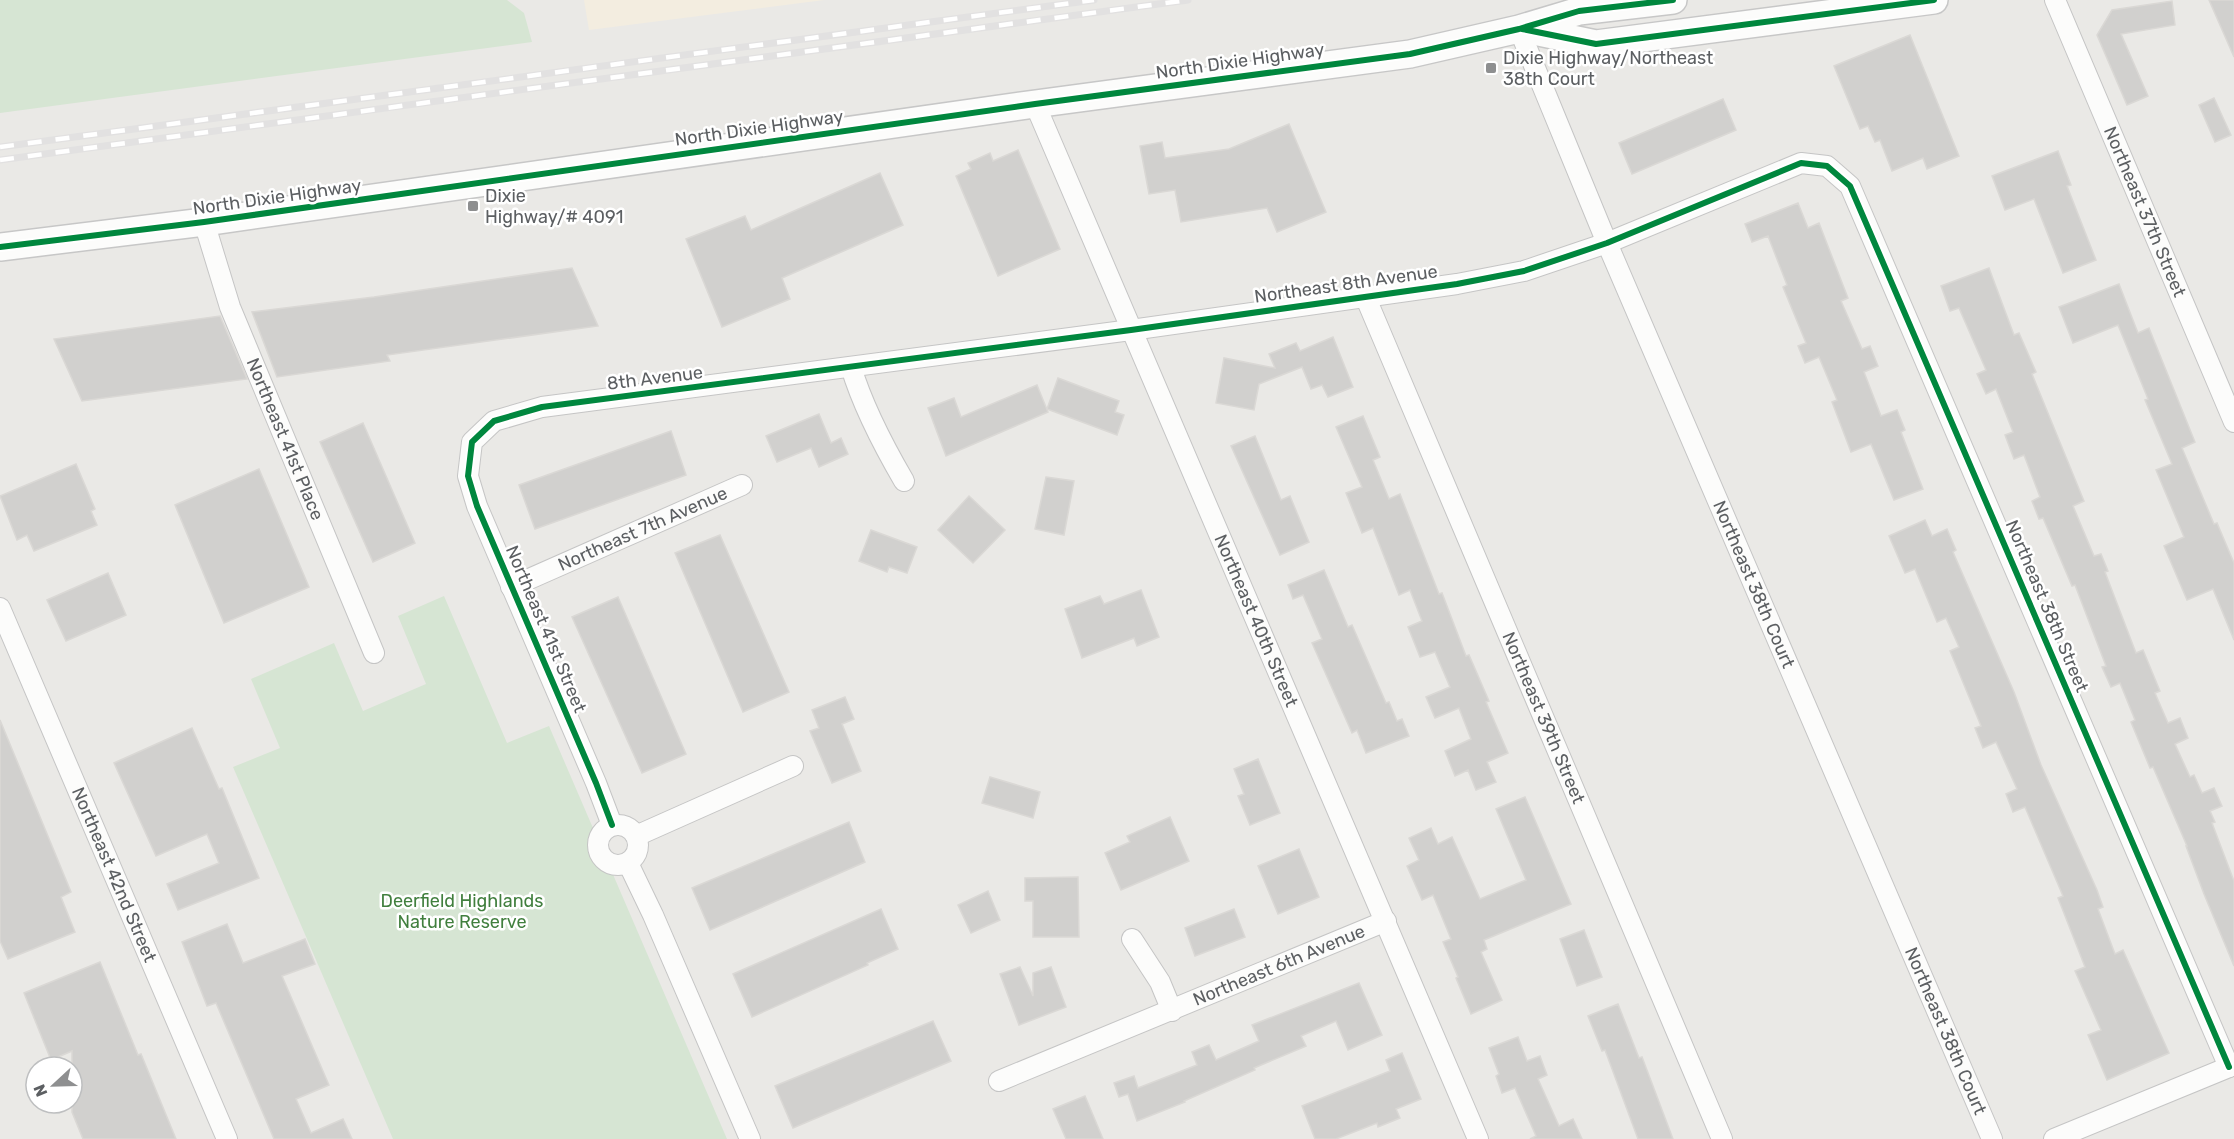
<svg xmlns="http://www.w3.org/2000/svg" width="2234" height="1139" font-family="Rubik,sans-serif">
	<rect width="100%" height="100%" fill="#eae9e6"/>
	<!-- commercial -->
	<polygon fill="#f3ede0" points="584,0 824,0 589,30"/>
	<!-- green -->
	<g fill="#d6e5d3">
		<polygon points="0,0 507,0 524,13 532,42 0,113"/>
		<polygon points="444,596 507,743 549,726 727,1139 393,1139 233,767 280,748 251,679 334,643 363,711 426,684 398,616"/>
	</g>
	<!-- building -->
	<g fill="#d1d0ce" stroke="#dad8d5" stroke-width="1.5">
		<polygon points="2209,0 2234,0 2234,57"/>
		<polygon points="2172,1 2175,25 2121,34 2148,96 2127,105 2097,35 2112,10"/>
		<polygon points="1910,35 1959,156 1927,169 1923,158 1892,171 1880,140 1875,142 1868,126 1860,129 1834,66"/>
		<polygon points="2214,98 2231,135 2215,142 2199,105"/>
		<polygon points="1723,99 1736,130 1632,174 1619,143"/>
		<polygon points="1289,124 1326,212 1277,232 1267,208 1181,222 1175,190 1149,194 1140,146 1162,142 1165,158 1229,149"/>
		<polygon points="1018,150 1060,249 998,276 956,176 971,169 968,163 990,153 993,161"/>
		<polygon points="2058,151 2071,185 2067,186 2096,260 2063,273 2034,199 2005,210 1992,176"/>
		<polygon points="880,173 903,225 782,278 790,299 722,327 686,239 745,216 751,230"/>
		<polygon points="1798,203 1808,228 1819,223 1848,298 1841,301 1862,349 1870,346 1878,366 1864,372 1881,416 1897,410 1905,430 1901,432 1923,489 1894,500 1871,444 1851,452 1832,402 1837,400 1819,357 1805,363 1798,346 1806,343 1783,287 1787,285 1768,236 1752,242 1745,224"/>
		<polygon points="572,268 598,326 387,355 390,361 277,377 252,312 374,297"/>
		<polygon points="1989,268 2014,335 2019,333 2036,372 2032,374 2084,501 2073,506 2094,556 2101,554 2108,571 2105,572 2136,653 2143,650 2160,691 2155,693 2168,723 2180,718 2188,738 2175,744 2190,777 2194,775 2202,793 2214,788 2222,806 2210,811 2215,822 2212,823 2234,881 2234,966 2204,894 2186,846 2187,846 2153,767 2150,768 2131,722 2135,720 2120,683 2111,687 2102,667 2106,666 2075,585 2072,586 2043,518 2039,519 2032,501 2040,497 2024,455 2014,459 2005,435 2013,432 1996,389 1986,394 1977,374 1986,370 1959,308 1950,311 1941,286"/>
		<polygon points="2119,284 2138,333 2149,328 2195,442 2182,448 2214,524 2217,523 2234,563 2234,640 2213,589 2187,600 2164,546 2184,537 2156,470 2172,464 2145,400 2148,399 2118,325 2073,343 2059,307"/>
		<polygon points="220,316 247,379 82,401 54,339"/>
		<polygon points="1333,337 1353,387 1328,397 1322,385 1311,389 1302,367 1259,384 1254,410 1216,403 1224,358 1275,368 1269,354 1296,343 1300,351"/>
		<polygon points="1058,378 1119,401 1115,412 1124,415 1117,435 1047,409"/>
		<polygon points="1037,385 1048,412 946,456 928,408 954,398 961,417"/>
		<polygon points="819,414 831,443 841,438 848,454 819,467 811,448 777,462 766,436"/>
		<polygon points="1363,416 1380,457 1373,460 1389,499 1400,494 1439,594 1442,593 1466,656 1469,655 1489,701 1486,702 1508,753 1487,762 1496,782 1476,790 1468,770 1455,776 1445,751 1471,739 1459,708 1435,718 1426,697 1450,687 1435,652 1420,657 1408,627 1422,621 1410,590 1399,595 1373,528 1362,533 1346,493 1362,487 1336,427"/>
		<polygon points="363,423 415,543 373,562 320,442"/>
		<polygon points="671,431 686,475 535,529 519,485"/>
		<polygon points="1255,436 1281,500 1290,496 1309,542 1280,555 1231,446"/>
		<polygon points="76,464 95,509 91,511 97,525 34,551 27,535 17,540 0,496"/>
		<polygon points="259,469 309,587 224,623 175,505"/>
		<polygon points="1046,477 1074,481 1064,535 1035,529"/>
		<polygon points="969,496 1005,530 973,563 938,530"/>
		<polygon points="1925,520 1932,536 1947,529 1956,550 1953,552 2014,692 2041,765 2097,890 2103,907 2098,909 2115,954 2123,950 2169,1053 2107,1080 2088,1035 2101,1030 2075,971 2085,967 2058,898 2063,896 2025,807 2013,812 2006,794 2017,789 1996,742 1983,748 1975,728 1981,726 1950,651 1959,647 1946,618 1937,622 1915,569 1905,573 1889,536"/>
		<polygon points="871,530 917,547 907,573 889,567 887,572 859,561"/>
		<polygon points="720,535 789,692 743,712 675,553"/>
		<polygon points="1324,570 1348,627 1352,625 1386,703 1389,702 1397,721 1402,719 1409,736 1366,753 1357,730 1352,733 1312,643 1322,639 1303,595 1293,599 1288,585"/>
		<polygon points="108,573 126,615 66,641 47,600"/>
		<polygon points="1141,590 1159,637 1137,646 1134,638 1082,658 1065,609 1100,596 1104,604"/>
		<polygon points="618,597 686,754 642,773 572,617"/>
		<polygon points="845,697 854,719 842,724 861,771 832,783 810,731 819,728 812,710"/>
		<polygon points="0,720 71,892 61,897 75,932 8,959 0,941"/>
		<polygon points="192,728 219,789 222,788 259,878 178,910 167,884 219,863 207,834 156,856 114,763"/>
		<polygon points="1258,759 1280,813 1250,825 1238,796 1244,794 1234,769"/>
		<polygon points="990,777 1040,792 1033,818 982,803"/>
		<polygon points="1525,797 1571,904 1484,940 1487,949 1481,952 1502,1000 1471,1014 1456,978 1458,977 1443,942 1451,939 1433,895 1422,900 1407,866 1419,860 1409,838 1431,828 1438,844 1452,837 1480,899 1526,880 1496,809"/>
		<polygon points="1170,817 1189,861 1121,890 1105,853 1130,842 1127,836"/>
		<polygon points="849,822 865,862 710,930 692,888"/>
		<polygon points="1299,849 1319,897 1278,914 1258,866"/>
		<polygon points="1078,877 1079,937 1033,937 1033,901 1025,901 1025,878"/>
		<polygon points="988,891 1000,920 971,933 958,905"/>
		<polygon points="881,909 898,949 867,963 868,965 752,1017 733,974"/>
		<polygon points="1234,909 1245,937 1195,956 1185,928"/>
		<polygon points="227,924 243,963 305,939 315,964 282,976 329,1085 296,1099 311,1133 343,1119 352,1139 274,1139 216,1003 207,1006 182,942"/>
		<polygon points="1584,930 1602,977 1577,986 1560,939"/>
		<polygon points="100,962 138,1055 141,1054 176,1139 83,1139 72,1112 72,1051 51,1060 24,993"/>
		<polygon points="1020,967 1033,996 1033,973 1051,967 1066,1007 1019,1025 1000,974"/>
		<polygon points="1359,983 1382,1035 1348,1050 1336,1021 1301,1036 1306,1046 1254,1068 1255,1070 1184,1101 1185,1102 1137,1121 1128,1094 1119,1097 1114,1083 1134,1076 1138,1088 1197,1065 1192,1052 1209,1045 1216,1060 1259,1041 1252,1025"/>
		<polygon points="1618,1004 1639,1058 1642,1057 1673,1139 1638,1139 1605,1050 1602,1051 1588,1016"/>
		<polygon points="933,1021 951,1061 793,1128 775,1086"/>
		<polygon points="1518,1037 1527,1061 1540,1056 1547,1075 1538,1079 1559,1126 1573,1119 1582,1139 1530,1139 1536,1136 1515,1088 1502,1093 1496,1076 1499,1074 1489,1048"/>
		<polygon points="1402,1053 1421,1099 1396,1109 1400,1118 1378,1127 1377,1123 1336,1139 1315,1139 1302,1106 1390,1071 1386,1060"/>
		<polygon points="1085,1096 1103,1139 1066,1139 1053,1109"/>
	</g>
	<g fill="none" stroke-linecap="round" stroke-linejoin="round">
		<defs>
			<g id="minor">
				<path id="s1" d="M2055,0L2234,422"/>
				<path id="s2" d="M1519,29L1607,243L1992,1139"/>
				<path id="s3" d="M1035,104L1478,1139"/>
				<path id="s4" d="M204,222L230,307L374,653"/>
				<path id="s5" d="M1365,296L1722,1139"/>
				<path d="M851,367C863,407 883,445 904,481"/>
				<path id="s6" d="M511,587L742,485"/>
				<path id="s7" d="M0,608L227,1139"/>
				<circle cx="618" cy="845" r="20"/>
				<polyline points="612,825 596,783 477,506 468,476 472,442 494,421 542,407 1131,330 1457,284 1524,271 1607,243 1801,163 1827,166 1850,186 2229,1067"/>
				<polyline points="636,836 793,766"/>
				<polyline points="628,863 653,915 750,1139"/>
				<polyline points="1132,939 1160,982 1172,1011"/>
				<path id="s8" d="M999,1081L1386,921"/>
				<polyline points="2054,1139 2234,1065"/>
			</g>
			<g id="secondary">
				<polyline points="1524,29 1596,44 1934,0"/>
				<polyline points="0,247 204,222 1035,104 1410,54 1519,29 1579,11 1673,0"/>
			</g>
		</defs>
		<!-- minor casing -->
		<use href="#minor" stroke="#c5c5c5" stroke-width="22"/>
		<!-- secondary casing -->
		<use href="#secondary" stroke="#c7c7c7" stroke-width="30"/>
		<!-- minor -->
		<use href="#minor" stroke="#fcfcfb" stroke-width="20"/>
		<!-- secondary -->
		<use href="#secondary" stroke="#fcfcfb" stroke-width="27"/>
		<defs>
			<g id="rail">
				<polyline points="0,147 1094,0"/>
				<polyline points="0,160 1188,0"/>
			</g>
		</defs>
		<!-- rail casing -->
		<use href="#rail" stroke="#e2e1e1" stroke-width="7"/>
		<!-- rail -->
		<use href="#rail" stroke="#fff" stroke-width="4.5" stroke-dasharray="14" stroke-linecap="butt"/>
		<defs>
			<g id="cycleway">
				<polyline points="1522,29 1596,44 1934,0"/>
				<polyline points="0,247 204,222 1035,104 1410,54 1519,29 1579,11 1673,0"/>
				<polyline points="612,825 596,783 477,506 468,476 472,442 494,421 542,407 1131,330 1457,284 1524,271 1607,243 1801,163 1827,166 1850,186 2229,1067"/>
			</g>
		</defs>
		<!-- cycleway casing -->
		<use href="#cycleway" stroke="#fff" stroke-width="10"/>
		<!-- cycleway -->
		<use href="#cycleway" stroke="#00873e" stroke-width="6"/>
	</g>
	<!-- markers -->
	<g fill="#8e8f90" stroke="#fff" stroke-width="2">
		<rect x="1485" y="62" width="12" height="12" rx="3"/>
		<rect x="467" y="200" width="12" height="12" rx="3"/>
	</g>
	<g text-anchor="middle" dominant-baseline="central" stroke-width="5" stroke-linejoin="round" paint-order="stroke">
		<!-- poi labels -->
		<g font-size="18" fill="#5c5f62" stroke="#fff" text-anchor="start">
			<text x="1503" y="58">Dixie Highway/Northeast<tspan x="1503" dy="21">38th Court</tspan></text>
			<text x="485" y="196">Dixie<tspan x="485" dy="21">Highway/# 4091</tspan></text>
		</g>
		<!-- street labels -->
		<g font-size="18" fill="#5c5f62" stroke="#fff">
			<text transform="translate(1240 61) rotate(-8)">North Dixie Highway</text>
			<text transform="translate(759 128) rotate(-8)">North Dixie Highway</text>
			<text transform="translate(277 197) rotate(-8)">North Dixie Highway</text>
			<text stroke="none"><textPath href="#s1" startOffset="230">Northeast 37th Street</textPath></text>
			<text transform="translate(1346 284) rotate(-8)">Northeast 8th Avenue</text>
			<text transform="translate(655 378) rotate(-7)">8th Avenue</text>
			<text stroke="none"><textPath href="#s4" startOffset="232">Northeast 41st Place</textPath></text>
			<text stroke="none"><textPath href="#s6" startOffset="144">Northeast 7th Avenue</textPath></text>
			<text stroke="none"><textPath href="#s2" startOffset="603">Northeast 38th Court</textPath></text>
			<text transform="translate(2047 606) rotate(67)">Northeast 38th Street</text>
			<text stroke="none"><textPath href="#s3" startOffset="562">Northeast 40th Street</textPath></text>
			<text transform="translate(546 629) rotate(67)">Northeast 41st Street</text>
			<text stroke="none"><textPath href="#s5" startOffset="458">Northeast 39th Street</textPath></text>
			<text stroke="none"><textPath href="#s7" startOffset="290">Northeast 42nd Street</textPath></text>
			<text stroke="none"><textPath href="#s8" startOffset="303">Northeast 6th Avenue</textPath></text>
			<text stroke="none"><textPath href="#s2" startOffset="1089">Northeast 38th Court</textPath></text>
		</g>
		<!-- park labels -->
		<g font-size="18" fill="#417f3e" stroke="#fff">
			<text x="462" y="901">Deerfield Highlands<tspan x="462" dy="21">Nature Reserve</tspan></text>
		</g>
	</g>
	<!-- north arrow -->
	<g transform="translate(54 1085) rotate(248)"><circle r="28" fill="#ffffff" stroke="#bebfc0" stroke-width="1.5"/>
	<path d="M0-4.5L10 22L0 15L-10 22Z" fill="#8e8f90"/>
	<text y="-9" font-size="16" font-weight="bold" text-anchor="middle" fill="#5c5f62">N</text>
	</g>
</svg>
